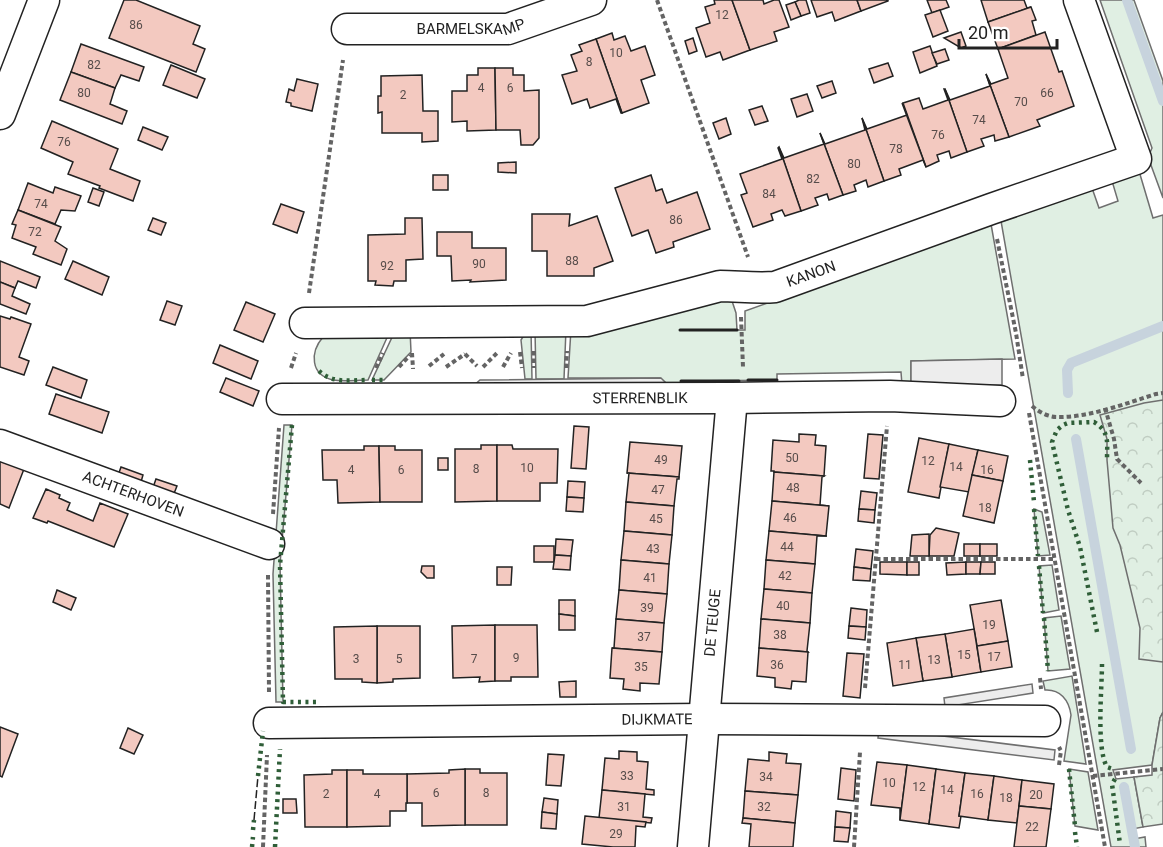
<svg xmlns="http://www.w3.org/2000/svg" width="1163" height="847" font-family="Roboto,sans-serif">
	<defs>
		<pattern id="forest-crowns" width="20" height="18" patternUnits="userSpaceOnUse" patternTransform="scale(1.5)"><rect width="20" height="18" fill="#e0efe3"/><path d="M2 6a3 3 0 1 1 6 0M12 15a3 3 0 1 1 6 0" fill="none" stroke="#c0cdc2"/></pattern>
	</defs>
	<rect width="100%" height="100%" fill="#fff"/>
	<!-- grass -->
	<g fill="#e0efe3" stroke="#6f6f6f" stroke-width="1.5">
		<polygon points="1100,0 1134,0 1163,81 1163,198 1148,157 1152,148"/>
		<polygon points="1139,171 1153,218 1163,215 1163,574 1128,554 1163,653 1163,712 1160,718 1152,765 1113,770 1116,779 1134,777 1143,827 1132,829 1134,839 1145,837 1146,847 1111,847 1001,221 1092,188 1099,208 1118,201 1112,181"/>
		<polygon points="991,224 1015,359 911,361 911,386 902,385 901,372 777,374 777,380 682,381 681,385 669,386 660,378 568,378 571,329 715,297 732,301 736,313 737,330 745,330 745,311"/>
		<polygon points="566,329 564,379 536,379 535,330"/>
		<polygon points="410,330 411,352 384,380 372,380 395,331"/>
		<polygon points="527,330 531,330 532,379 525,379 521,340"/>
		<path d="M390,331L368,380C357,380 344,382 333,380C310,375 310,352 323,337Z"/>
		<polygon points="284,425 292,425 280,564 283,702 276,702 273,574"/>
		<polygon points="1034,509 1042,512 1050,555 1038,556"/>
		<polygon points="1052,565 1059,610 1043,613 1039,566"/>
		<polygon points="1061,616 1070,669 1048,671 1044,618"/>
		<path d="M1072,676L1086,764L1064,761L1071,715C1069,700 1060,689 1045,690L1043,681Z"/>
		<polygon points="1069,769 1088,772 1098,830 1075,826"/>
	</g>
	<!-- forest -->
	<g fill="url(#forest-crowns)" stroke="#6f6f6f" stroke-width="1.5">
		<polygon points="1163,400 1163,662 1139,659 1140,628 1120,545 1113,528 1107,460 1107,439 1100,415 1144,403"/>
		<polygon points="1163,712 1163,824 1143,827 1134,777 1152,775 1152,765 1160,718"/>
	</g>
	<!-- parking -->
	<g fill="#ededed" stroke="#6f6f6f" stroke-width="1.5">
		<polygon points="1002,359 1002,385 911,386 911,361"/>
		<polygon points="661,378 669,386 472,387 480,380"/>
		<polygon points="1032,684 1033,693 945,707 944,698"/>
		<polygon points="879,728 1055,750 1054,760 878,738"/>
	</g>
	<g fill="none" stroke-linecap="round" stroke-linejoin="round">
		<!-- stream -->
		<g stroke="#c7d3dd" stroke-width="10">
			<polyline points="1127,0 1163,101"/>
			<polyline points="1068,393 1067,370 1071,363 1163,326"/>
			<polyline points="1076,439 1131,749"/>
			<polyline points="1124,787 1135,847"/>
		</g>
	</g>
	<!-- building -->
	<g fill="#f3c9c0" stroke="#222" stroke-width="1.5">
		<polygon points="124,0 136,0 200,26 193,44 205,49 196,72 109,38"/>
		<polygon points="714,0 732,0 750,50 723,60 720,52 706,57 696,28 710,23 705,7 715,4"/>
		<polygon points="732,0 763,0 764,4 774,0 779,0 789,27 774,32 777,41 750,50"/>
		<polygon points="799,0 806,0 810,13 801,16 795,2"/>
		<polygon points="811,0 857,0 861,11 835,21 832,12 817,17"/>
		<polygon points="857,0 888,0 888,1 861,11"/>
		<polygon points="927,0 946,0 949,7 932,13"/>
		<polygon points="981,0 1024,0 1027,8 1031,7 988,22"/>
		<polygon points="795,2 801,16 791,20 786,5"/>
		<polygon points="1031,7 1036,20 1032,21 1036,35 998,49 988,22"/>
		<polygon points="940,10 948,31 933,37 925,15"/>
		<polygon points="961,32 966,46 961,48 944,38"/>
		<polygon points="1045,32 1059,72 1062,71 1074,106 1037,120 1040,126 1009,137 986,74 991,84 1008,78 998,49"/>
		<polygon points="612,33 614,40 625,36 631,51 645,46 655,75 641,80 649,103 622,113 596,39"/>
		<polygon points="693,38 697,51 689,54 685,41"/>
		<polygon points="596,39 622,113 621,113 616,99 590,108 587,99 572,104 562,75 577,71 571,55 582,51 579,45"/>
		<polygon points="81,44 144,67 139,81 121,75 115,88 71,72"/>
		<polygon points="930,46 937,66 920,73 913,52"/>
		<polygon points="945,49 949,60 937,64 932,53"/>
		<polygon points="888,63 893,76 874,83 869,69"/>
		<polygon points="171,65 205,79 197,98 163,85"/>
		<polygon points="478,68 495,68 496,130 467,131 467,121 452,122 452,91 467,91 467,75 478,75"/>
		<polygon points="495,68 513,68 513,75 524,75 524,91 539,90 539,138 533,145 521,145 520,130 496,130"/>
		<polygon points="71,72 115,88 110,104 127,111 122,124 60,100"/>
		<polygon points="986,74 1009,137 995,141 994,135 981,139 984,146 967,152 945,89 950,100 990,86"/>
		<polygon points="422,75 423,111 438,111 438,141 422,142 422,133 382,133 382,112 378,113 378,96 381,96 381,76"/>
		<polygon points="297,79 318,84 312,111 291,106 291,103 286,102 289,89 294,91"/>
		<polygon points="832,81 836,93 822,98 817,86"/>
		<polygon points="944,89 945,89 967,152 951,158 949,151 937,155 939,161 926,167 903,103 919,98 923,109 948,100"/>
		<polygon points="807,94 813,111 797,117 791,99"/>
		<polygon points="902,103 926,167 923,160 899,169 901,175 884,181 862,118 867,129 907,115"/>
		<polygon points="762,106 768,121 755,125 749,110"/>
		<polygon points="726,118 731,134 719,139 713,123"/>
		<polygon points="862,118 884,181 868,187 866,180 854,185 856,191 843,195 820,133 825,144 865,130"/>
		<polygon points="52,121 118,149 110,169 140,181 133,201 99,188 100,186 68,174 73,162 41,148"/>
		<polygon points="143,127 168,137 162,150 138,140"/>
		<polygon points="820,133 843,195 829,200 827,194 815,198 818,205 801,211 779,147 784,158 824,144"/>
		<polygon points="779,147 801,211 785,216 782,210 771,214 773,220 753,227 741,195 747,193 740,174 782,159 778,148"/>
		<polygon points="516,162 516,173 498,172 498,163"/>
		<rect x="433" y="175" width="15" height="15"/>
		<polygon points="651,175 656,191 662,189 667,203 697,192 710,229 673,242 674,247 656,253 648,230 632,236 615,188"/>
		<polygon points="28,183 53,193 55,187 81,196 75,211 61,210 55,224 18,210"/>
		<polygon points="93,188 104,192 99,206 88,202"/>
		<polygon points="281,204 304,212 297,233 273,224"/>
		<polygon points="18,210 61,227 55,241 67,249 61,265 33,254 36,247 12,238 16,225 12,224"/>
		<polygon points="532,214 570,214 569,226 597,216 613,261 594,268 594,276 547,276 547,251 532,251"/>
		<polygon points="153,218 166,223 161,235 148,230"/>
		<polygon points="405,218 422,218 423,259 406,260 406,281 394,281 393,286 375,285 376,281 368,281 368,235 405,234"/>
		<polygon points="437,232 472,232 472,248 506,248 506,280 470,282 471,280 452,281 451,256 437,256"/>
		<polygon points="0,261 40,277 36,288 18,281 15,288 0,282"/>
		<polygon points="73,261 109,277 102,295 65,279"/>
		<polygon points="0,282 15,288 12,296 30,304 26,314 0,304"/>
		<polygon points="167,301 182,306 175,325 160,320"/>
		<polygon points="246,302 275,314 263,342 234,330"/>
		<polygon points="0,316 10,319 11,317 31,324 19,357 29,361 24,375 0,367"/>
		<polygon points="220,345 258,361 251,379 213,363"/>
		<polygon points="53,367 87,380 81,398 46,385"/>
		<polygon points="226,378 259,391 253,406 220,392"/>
		<polygon points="56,394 109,412 102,433 49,414"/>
		<polygon points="574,426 589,427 586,469 571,468"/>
		<polygon points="799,434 816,435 815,445 826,446 824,476 774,472 774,471 771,471 773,440 799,442"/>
		<polygon points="868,434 883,435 879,479 864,478"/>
		<polygon points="919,438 949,444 939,498 908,492"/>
		<polygon points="630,442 682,446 679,477 627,473"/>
		<polygon points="949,444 978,450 969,492 940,487"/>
		<polygon points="481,445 497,445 497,501 455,502 455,449 481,449"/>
		<polygon points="497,445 512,445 513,449 558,449 557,483 540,483 540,501 497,501"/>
		<polygon points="364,446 379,446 380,502 338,503 337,480 323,480 322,450 364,450"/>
		<polygon points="379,446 395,446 395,450 422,450 422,502 380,502"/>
		<polygon points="978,450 1008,456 1003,481 972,475"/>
		<rect x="438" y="458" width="10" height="12"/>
		<polygon points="0,460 24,469 9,508 0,504"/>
		<polygon points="121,467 143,475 139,489 116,481"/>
		<polygon points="774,472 824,476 822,477 820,505 829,506 772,501"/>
		<polygon points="627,473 679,477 679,479 677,479 674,506 626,502 629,473"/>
		<polygon points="972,475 1003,481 994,523 963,516"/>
		<polygon points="156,479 177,486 171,501 151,493"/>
		<polygon points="568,481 585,482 584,498 567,497"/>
		<polygon points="46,489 60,495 59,498 70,503 67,510 93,521 100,503 128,514 114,547 48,521 47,523 33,518"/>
		<polygon points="861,491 877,493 875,510 859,509"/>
		<polygon points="567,497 584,498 583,512 566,511"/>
		<polygon points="772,501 829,506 826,536 769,531"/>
		<polygon points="626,502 674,506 672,535 624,531"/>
		<polygon points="859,509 875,510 874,523 858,521"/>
		<polygon points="936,528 959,533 954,556 929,556 930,535"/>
		<polygon points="624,531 672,535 669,564 621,560"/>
		<polygon points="769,531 826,536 827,536 817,536 815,564 766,560"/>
		<polygon points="929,534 929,556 910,556 912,535"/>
		<polygon points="556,539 573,540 571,556 555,555"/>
		<rect x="964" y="544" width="16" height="12"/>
		<rect x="980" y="544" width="17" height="12"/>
		<rect x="534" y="546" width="20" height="16"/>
		<polygon points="856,549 873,551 871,569 854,567"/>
		<polygon points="555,555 571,556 570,570 553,569"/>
		<polygon points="621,560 669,564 667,594 619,590"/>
		<polygon points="766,560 815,564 812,593 764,589"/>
		<polygon points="880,562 907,562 907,575 880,574"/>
		<rect x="907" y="562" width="12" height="13"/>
		<polygon points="966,562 966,574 947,575 946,563"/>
		<polygon points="966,562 981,562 980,574 966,574"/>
		<polygon points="981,562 995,562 995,574 980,574"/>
		<polygon points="422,566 434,566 434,578 427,578 421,572"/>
		<polygon points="497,567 512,567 511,585 497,585"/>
		<polygon points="854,567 871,569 870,581 853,580"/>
		<polygon points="764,589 812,593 810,623 761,619"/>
		<polygon points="57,590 76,598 71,610 53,602"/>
		<polygon points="619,590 667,594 664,623 616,619"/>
		<polygon points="559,600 575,600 575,616 559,614"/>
		<polygon points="1001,600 1008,641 977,646 970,605"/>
		<polygon points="851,608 867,610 866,627 849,626"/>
		<polygon points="559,614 575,616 575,630 559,630"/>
		<polygon points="616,619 664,623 662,652 612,648 614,648"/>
		<polygon points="761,619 810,623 807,651 808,652 759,648"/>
		<polygon points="495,625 495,681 479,682 480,677 453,678 452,626"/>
		<polygon points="495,625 537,625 538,677 511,677 511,681 495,681"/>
		<polygon points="377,626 420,626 420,678 393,679 393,682 377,683"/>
		<polygon points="377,626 377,683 362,682 362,679 335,679 334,627"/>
		<polygon points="849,626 866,627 865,640 848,638"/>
		<polygon points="974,629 981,672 952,677 945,634"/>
		<polygon points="945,634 952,677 923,681 916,638"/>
		<polygon points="916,638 923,681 893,686 887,643"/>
		<polygon points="1008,641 1012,667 981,672 977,646"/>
		<polygon points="612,648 662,652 659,684 640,683 640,691 623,689 624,679 610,678"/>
		<polygon points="759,648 808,652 806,682 792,681 791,689 775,687 775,678 757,676"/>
		<polygon points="847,653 864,654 860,698 843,696"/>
		<polygon points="576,681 576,697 560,697 559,682"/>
		<polygon points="0,727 18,734 2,777 0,776"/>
		<polygon points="128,728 143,735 134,754 120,748"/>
		<polygon points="619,751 637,752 637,761 648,762 646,789 654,790 654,795 602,790 605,758 619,759"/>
		<polygon points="769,752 787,754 786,763 801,764 798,795 745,791 748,759 769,761"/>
		<polygon points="548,754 564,755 561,786 546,785"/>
		<polygon points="877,762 907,765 900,820 900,808 871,805"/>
		<polygon points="907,765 936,769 929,824 900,820"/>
		<polygon points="841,768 856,770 854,801 838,799"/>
		<polygon points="465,769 480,769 480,773 507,773 507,825 465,825"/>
		<polygon points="465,769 465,825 422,826 422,803 407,803 407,774 449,773 449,770"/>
		<polygon points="936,769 965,773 959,816 961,816 959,828 929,824"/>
		<polygon points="332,770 347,770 347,827 305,827 304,775 332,774"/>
		<polygon points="347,770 363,770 363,774 407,774 407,803 406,803 406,811 390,811 390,826 347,827"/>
		<polygon points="965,773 994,776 988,820 959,816"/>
		<polygon points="994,776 1022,780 1017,823 988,820"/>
		<polygon points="1022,780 1054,784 1051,809 1019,806"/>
		<polygon points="602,790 645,794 643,817 652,818 651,823 599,818"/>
		<polygon points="745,791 798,795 795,823 743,818"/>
		<polygon points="544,798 558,800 557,814 542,812"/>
		<polygon points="283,799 296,799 297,813 283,813"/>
		<polygon points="1019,806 1051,809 1046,847 1014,847"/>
		<polygon points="836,811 851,813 850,828 835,827"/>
		<polygon points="542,812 557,814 556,829 541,828"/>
		<polygon points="585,816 646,822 645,827 636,826 635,847 613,847 582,844"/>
		<polygon points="743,818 795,823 793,847 749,847 751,824 742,823"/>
		<polygon points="835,827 850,828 848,842 834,841"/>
	</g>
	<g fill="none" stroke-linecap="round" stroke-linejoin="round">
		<defs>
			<g id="street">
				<path id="s1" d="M347,29H508L591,0"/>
				<polyline points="0,114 44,0"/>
				<path id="s2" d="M305,323L587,321L720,286C738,286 756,289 775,287L991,209L1136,159L1079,0"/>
				<path id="s3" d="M282,399L732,398L890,396L1000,401"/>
				<path id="s4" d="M0,445L269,544"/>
				<path id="s5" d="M269,723L704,719L1045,721"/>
				<path id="s6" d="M693,847L732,398"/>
			</g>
		</defs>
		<!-- street casing -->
		<use href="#street" stroke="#222" stroke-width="33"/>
		<!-- path -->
		<g stroke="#646464" stroke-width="4" stroke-dasharray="4.5 3" stroke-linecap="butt">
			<polyline points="657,0 748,257"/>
			<polyline points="997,239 1016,333 1023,379"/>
			<polyline points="309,293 343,60"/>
			<polyline points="741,317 743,367"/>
			<polyline points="534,351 534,368"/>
			<polyline points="520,352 522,368"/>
			<polyline points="412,353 413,369"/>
			<polyline points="465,354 477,366"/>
			<polyline points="429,366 444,354"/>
			<polyline points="399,367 410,355"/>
			<polyline points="446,367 465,354"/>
			<polyline points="483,367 497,353"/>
			<polyline points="503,367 511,353"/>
			<polyline points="291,368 296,353"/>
			<polyline points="376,368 383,353"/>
			<polyline points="566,368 567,351"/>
			<path d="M1032,406C1039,412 1048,417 1057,417C1088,418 1127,403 1156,394L1163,393"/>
			<polyline points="1105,408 1114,439 1117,459 1141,483"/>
			<polyline points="1029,413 1105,847"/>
			<polyline points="273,514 279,428"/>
			<polyline points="876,559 1055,559"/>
			<polyline points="268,575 269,693"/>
			<polyline points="1040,678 1041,689"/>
			<polyline points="865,688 887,426"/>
			<polyline points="1059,765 1061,751 1059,747"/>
			<polyline points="1093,776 1163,769"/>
			<polyline points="263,847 267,755"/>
			<polyline points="854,847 860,752"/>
		</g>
		<!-- street -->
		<use href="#street" stroke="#fff" stroke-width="30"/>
		<!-- hedge -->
		<g stroke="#2f5e38" stroke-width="4.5" stroke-dasharray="3 4.5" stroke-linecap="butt">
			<path d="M319,371C333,384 350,380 368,380"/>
			<polyline points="372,380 384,380"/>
			<polyline points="292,425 280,565 283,702 318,702"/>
			<polyline points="1030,460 1034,502"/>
			<polyline points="1034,509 1038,556"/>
			<polyline points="1039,566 1043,613"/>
			<polyline points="1044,618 1048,671"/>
			<path d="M1097,632L1080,547L1068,510L1052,442L1057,430L1063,425L1068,423L1094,422C1110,432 1107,442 1107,460"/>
			<path d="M1102,664C1102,688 1096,748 1107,767L1113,769"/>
			<polyline points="1069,769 1075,826"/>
			<polyline points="258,776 263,731"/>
			<polyline points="1115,779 1112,784 1120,844"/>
			<polyline points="253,830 254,820"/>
			<polyline points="1075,832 1077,847"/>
			<polyline points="252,847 253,837"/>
			<polyline points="275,847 280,749"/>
		</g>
		<!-- fence -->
		<polyline stroke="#222" stroke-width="1.5" stroke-dasharray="8 3" stroke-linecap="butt" points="254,820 258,776"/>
		<!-- wall -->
		<g stroke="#222" stroke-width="3">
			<polyline points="680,330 737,330"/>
			<polyline points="748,380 777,380"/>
			<polyline points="681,381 739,381"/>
		</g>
	</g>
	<g text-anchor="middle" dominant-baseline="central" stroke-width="4.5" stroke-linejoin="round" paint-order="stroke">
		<!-- number labels -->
		<g font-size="12" fill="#564c4a">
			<text x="722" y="15">12</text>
			<text x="136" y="25">86</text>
			<text x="616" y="53">10</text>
			<text x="589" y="62">8</text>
			<text x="94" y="65">82</text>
			<text x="481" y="88">4</text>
			<text x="510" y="88">6</text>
			<text x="84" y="93">80</text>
			<text x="1047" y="93">66</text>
			<text x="403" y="95">2</text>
			<text x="1021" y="102">70</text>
			<text x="979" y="120">74</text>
			<text x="938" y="135">76</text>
			<text x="64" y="142">76</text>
			<text x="896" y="149">78</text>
			<text x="854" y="164">80</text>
			<text x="813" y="179">82</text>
			<text x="769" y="194">84</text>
			<text x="41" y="204">74</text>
			<text x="676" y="220">86</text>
			<text x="35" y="232">72</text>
			<text x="572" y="261">88</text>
			<text x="479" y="264">90</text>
			<text x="387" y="266">92</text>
			<text x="792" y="458">50</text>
			<text x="661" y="460">49</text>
			<text x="928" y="461">12</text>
			<text x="956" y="467">14</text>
			<text x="527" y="468">10</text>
			<text x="476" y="469">8</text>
			<text x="351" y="470">4</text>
			<text x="401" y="470">6</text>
			<text x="987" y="470">16</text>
			<text x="793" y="488">48</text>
			<text x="658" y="490">47</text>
			<text x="985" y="508">18</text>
			<text x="790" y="518">46</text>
			<text x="656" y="519">45</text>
			<text x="787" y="547">44</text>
			<text x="653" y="549">43</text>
			<text x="785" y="576">42</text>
			<text x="650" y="578">41</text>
			<text x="783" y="606">40</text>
			<text x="647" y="608">39</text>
			<text x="989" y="625">19</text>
			<text x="780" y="635">38</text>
			<text x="644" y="637">37</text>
			<text x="964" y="655">15</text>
			<text x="994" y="657">17</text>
			<text x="516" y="658">9</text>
			<text x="356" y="659">3</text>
			<text x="399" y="659">5</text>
			<text x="474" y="659">7</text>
			<text x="934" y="660">13</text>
			<text x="777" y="665">36</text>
			<text x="905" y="665">11</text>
			<text x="641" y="667">35</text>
			<text x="627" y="776">33</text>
			<text x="766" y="777">34</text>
			<text x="889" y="783">10</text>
			<text x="919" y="787">12</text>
			<text x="947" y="790">14</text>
			<text x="436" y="793">6</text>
			<text x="486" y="793">8</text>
			<text x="326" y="794">2</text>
			<text x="377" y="794">4</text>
			<text x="977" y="794">16</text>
			<text x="1036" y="795">20</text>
			<text x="1006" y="798">18</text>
			<text x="624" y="807">31</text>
			<text x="764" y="807">32</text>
			<text x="1032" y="827">22</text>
			<text x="616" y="834">29</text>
		</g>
		<!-- street labels -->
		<g font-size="15" fill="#222" stroke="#fff">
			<text stroke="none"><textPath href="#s1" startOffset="124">BARMELSKAMP</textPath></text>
			<text stroke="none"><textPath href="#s2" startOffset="513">KANON</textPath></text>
			<text stroke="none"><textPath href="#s3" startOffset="358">STERRENBLIK</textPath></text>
			<text stroke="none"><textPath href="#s4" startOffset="142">ACHTERHOVEN</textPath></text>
			<text stroke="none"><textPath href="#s6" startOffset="225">DE TEUGE</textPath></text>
			<text stroke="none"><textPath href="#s5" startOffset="388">DIJKMATE</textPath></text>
		</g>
	</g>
	<!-- scale -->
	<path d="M959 39v9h98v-9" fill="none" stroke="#222222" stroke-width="3"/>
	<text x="968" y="39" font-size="18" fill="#222222" stroke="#ffffff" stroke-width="4.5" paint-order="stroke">20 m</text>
</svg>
